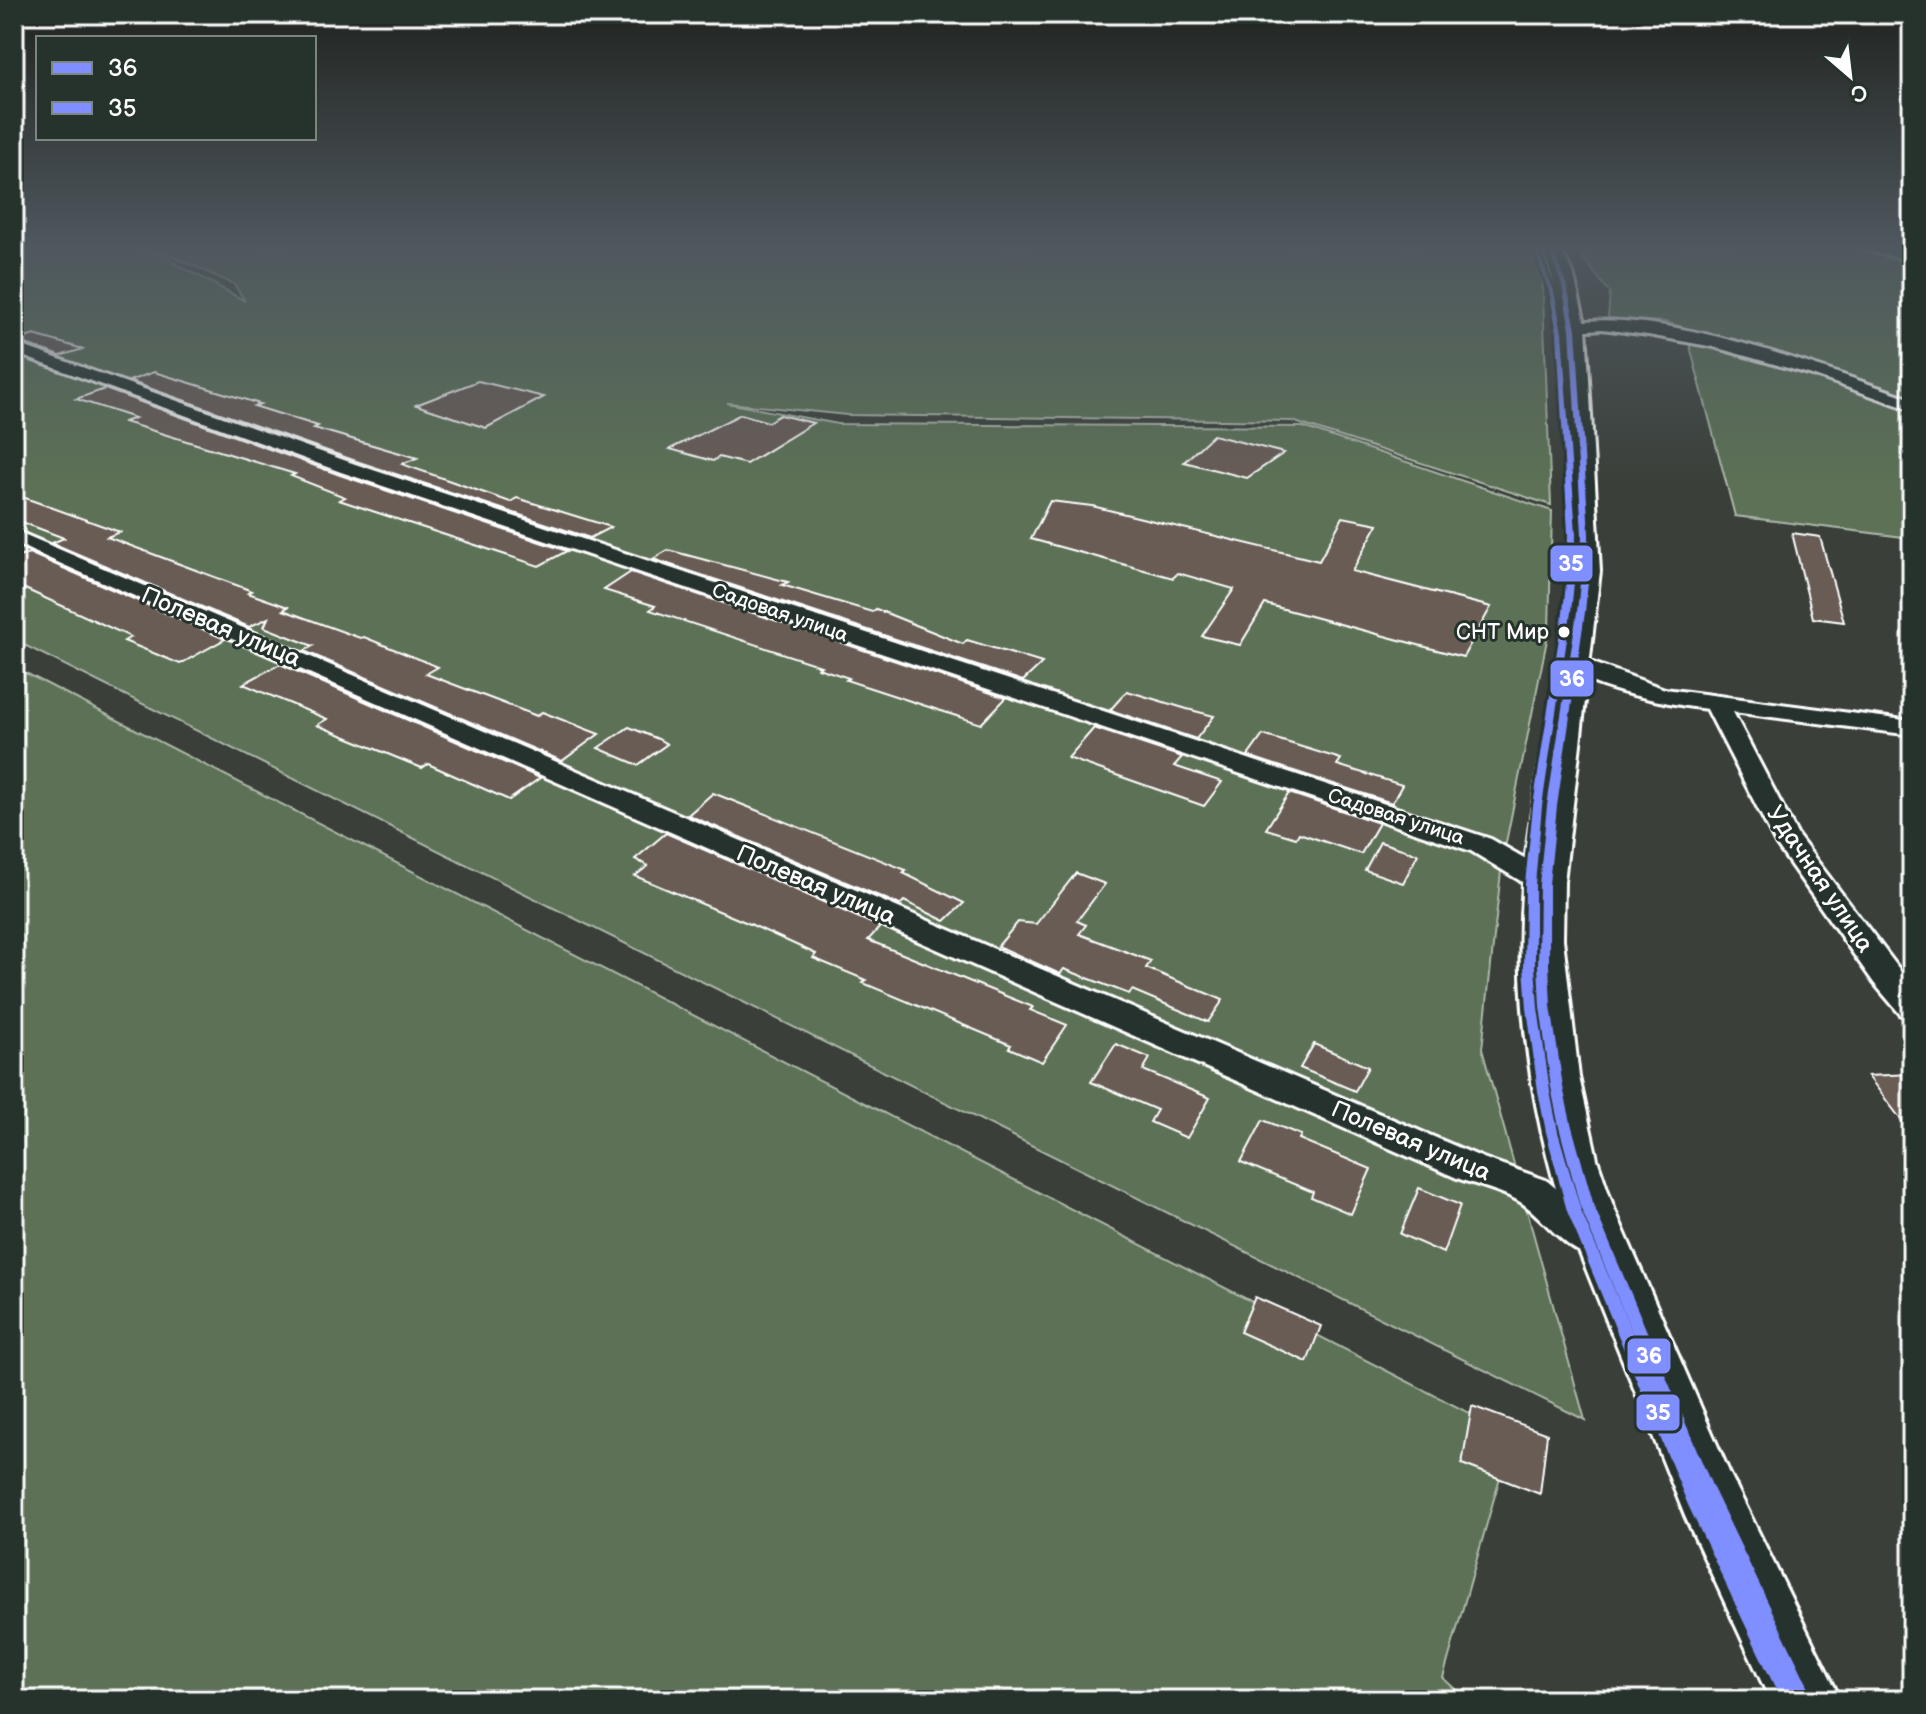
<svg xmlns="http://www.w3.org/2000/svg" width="1926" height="1714" font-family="'Balsamiq Sans',sans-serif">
	<rect width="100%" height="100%" fill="#3a3f39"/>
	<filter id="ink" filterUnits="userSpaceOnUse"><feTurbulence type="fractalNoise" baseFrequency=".0125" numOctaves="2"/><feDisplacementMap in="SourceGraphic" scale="16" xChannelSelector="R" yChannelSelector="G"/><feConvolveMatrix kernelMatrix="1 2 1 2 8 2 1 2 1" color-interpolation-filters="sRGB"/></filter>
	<g filter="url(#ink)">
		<!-- green -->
		<g fill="#5b7155" stroke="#adb8aa" stroke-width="2">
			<polygon points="14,245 129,245 160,255 245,301 234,284 146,245 1532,245 1542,270 1551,505 1292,421 847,415 727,403 838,424 1303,427 1552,511 1549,630 1502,862 1482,1049 1585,1420 14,640"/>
			<polygon points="1573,245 1852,245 1912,258 1912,400 1666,322 1608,318 1610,293"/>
			<polygon points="1688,339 1758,357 1912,410 1912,538 1735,516"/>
			<polygon points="14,667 1512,1435 1443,1678 1467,1700 14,1700"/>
		</g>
		<!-- building -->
		<g fill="#675b55" stroke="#fff" stroke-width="2">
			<polygon points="34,335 83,349 60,356 17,341"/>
			<polygon points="154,372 260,404 254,406 318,426 314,428 417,458 402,464 479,491 510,502 517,498 611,527 590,538 356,461 129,381"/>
			<polygon points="478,381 544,397 486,428 416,405"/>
			<polygon points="105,389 340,475 567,551 539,566 339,500 345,497 291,476 295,474 124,422 135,418 76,399"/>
			<polygon points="741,414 768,422 780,415 813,423 746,464 719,457 713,461 670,449"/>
			<polygon points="1213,435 1284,453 1247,478 1184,462"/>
			<polygon points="14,494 120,532 107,537 252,591 248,593 288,607 283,610 360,638 364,637 438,667 426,674 537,716 542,712 599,734 562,761 304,651 313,646 264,627 268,618 249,627 52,543 64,538 14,519"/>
			<polygon points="1050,501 1092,506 1319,561 1343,517 1378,524 1352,571 1491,607 1463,657 1265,604 1240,645 1202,636 1234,589 1178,573 1173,578 1031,539"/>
			<polygon points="1792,533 1820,537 1844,622 1813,618"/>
			<polygon points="668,550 788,582 782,585 872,612 876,609 963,644 967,640 1042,663 1023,681 653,559"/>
			<polygon points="29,553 225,639 180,664 124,641 131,637 14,584 14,559"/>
			<polygon points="631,572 1006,698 981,724 846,680 849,678 818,668 821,666 650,610 655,606 604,590"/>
			<polygon points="280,664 540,778 509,800 428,764 422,768 317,725 327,719 243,684"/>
			<polygon points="1127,691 1187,709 1214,716 1196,739 1110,710"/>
			<polygon points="629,727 658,739 667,744 638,765 598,748"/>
			<polygon points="1094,728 1182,757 1174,766 1222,782 1204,806 1068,758"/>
			<polygon points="1263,735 1341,759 1337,765 1402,785 1392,803 1248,756"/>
			<polygon points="713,793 906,870 903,873 964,903 945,921 904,901 900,905 688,815"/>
			<polygon points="1289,793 1379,823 1361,854 1299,833 1296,838 1266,829"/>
			<polygon points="666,833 880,927 868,940 1033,1007 1030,1010 1067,1025 1042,1062 1009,1048 1011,1045 863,983 866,980 813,958 816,954 750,924 635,876 648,866 635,859"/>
			<polygon points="1380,842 1418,854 1403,883 1365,870"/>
			<polygon points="1076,873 1105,884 1077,921 1086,925 1079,934 1151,961 1146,968 1223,1000 1208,1022 1132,990 1129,994 1064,969 1060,974 998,946 1018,922 1036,924"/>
			<polygon points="1116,1044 1150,1058 1143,1070 1210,1098 1187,1138 1150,1122 1157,1110 1091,1082"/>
			<polygon points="1314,1044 1368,1067 1355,1091 1300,1068"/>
			<polygon points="1912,1074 1912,1134 1868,1076"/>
			<polygon points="1263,1120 1301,1135 1299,1139 1371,1169 1351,1214 1311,1197 1313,1192 1241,1162"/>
			<polygon points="1419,1188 1460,1205 1443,1253 1400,1234"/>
			<polygon points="1255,1297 1321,1326 1307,1362 1240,1332"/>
			<polygon points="1472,1406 1547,1434 1540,1494 1462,1464"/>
		</g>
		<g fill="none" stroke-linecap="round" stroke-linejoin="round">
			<defs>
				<g id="street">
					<path d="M1584,321C1681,314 1820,367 1912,399V410L1809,374L1714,347L1648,335L1602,329L1575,331L1568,327Z"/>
					<polygon points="14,343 355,464 1491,839 1554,875 1558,882 1554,889 1544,891 1534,889 1471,851 341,472 14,353"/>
					<path d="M14,530L1483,1158L1546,1180L1608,1232L1614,1243L1608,1254C1575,1266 1548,1221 1522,1203C1504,1191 1478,1186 1457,1178L14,543Z"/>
					<path d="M1571,655L1665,689L1912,721V735L1733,712L1798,836L1912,986V1019L1901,1015L1874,983L1776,844L1707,709C1675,705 1578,688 1559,662L1563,657Z"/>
				</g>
				<g id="secondary">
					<path d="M1540,245H1558L1573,273L1586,327L1600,571L1564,882L1563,939L1579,1077L1597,1159L1613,1206L1729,1472L1841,1700H1770L1685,1516L1561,1206C1530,1103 1514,992 1523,884C1532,780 1560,677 1570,573C1574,523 1568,466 1566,416C1565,356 1566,300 1540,245Z"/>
					<polygon points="1859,245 1893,245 1912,249 1912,261 1861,249"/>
				</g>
			</defs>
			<!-- street casing -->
			<use href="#street" stroke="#fff" stroke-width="6"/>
			<!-- secondary casing -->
			<use href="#secondary" stroke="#fff" stroke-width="6"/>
			<!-- street -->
			<use href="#street" fill="#26332d" fill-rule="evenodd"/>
			<!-- secondary -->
			<use href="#secondary" fill="#26332d" fill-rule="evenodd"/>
			<defs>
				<polygon id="bus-1" points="1547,245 1551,245 1567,286 1576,329 1589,534 1589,573 1585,612 1557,806 1549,884 1549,965 1551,1006 1563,1087 1572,1127 1594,1206 1713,1488 1815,1700 1797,1700 1701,1500 1580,1206 1559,1127 1551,1087 1540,1006 1538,965 1539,884 1547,806 1577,612 1581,573 1582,534 1570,329 1562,286"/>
				<polygon id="bus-2" points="1534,250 1538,251 1554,291 1562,332 1576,534 1575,573 1571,612 1542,806 1535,884 1535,967 1538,1008 1550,1091 1558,1132 1581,1211 1700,1493 1799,1700 1781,1700 1688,1505 1567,1211 1546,1132 1538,1091 1527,1008 1524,967 1525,884 1533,806 1563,612 1567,573 1568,534 1557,332 1549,291"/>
			</defs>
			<!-- bus-1 casing -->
			<use href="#bus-1" stroke="#26332d" stroke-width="6"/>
			<!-- bus-2 casing -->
			<use href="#bus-2" stroke="#26332d" stroke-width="6"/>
			<!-- bus-1 -->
			<use href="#bus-1" fill="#808fff" fill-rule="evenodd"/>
			<!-- bus-2 -->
			<use href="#bus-2" fill="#808fff" fill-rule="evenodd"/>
		</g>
	</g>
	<!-- sky -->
	<linearGradient id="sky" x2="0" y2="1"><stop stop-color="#20231f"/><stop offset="0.51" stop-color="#4f585f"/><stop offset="1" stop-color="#4f585f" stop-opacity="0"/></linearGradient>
	<rect width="1926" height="485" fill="url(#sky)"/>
	<!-- markers -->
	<circle fill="#fff" stroke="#26332d" stroke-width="3" cx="1564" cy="632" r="7"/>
	<g text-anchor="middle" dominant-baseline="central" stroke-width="6" stroke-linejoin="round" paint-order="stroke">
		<!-- far-street labels -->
		<g font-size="20" fill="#fff" stroke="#26332d">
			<text transform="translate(780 613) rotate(19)">Садовая улица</text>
			<text transform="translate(1396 817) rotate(18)">Садовая улица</text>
		</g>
		<!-- bus labels -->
		<g font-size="22" fill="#fff" stroke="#26332d" text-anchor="end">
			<text x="1549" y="632">СНТ Мир</text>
		</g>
		<!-- street labels -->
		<g font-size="24" fill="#fff" stroke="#26332d">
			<text transform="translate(221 627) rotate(23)">Полевая улица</text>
			<text transform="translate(1820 879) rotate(56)">Удачная улица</text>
			<text transform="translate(816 885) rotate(23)">Полевая улица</text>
			<text transform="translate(1411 1141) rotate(23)">Полевая улица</text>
		</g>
	</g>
	<g stroke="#26332d" stroke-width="3">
		<rect x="1549" y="544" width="45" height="39" rx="8" fill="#808fff"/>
		<rect x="1549" y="659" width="46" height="39" rx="8" fill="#808fff"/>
		<rect x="1626" y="1337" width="46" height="38" rx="8" fill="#808fff"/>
		<rect x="1635" y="1393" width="46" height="39" rx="8" fill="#808fff"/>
	</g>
	<g font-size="22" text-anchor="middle" font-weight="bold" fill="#fff">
		<text x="1571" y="571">35</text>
		<text x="1572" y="686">36</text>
		<text x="1649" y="1363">36</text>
		<text x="1658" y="1420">35</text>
	</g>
	<!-- margin -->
	<rect width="1926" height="1714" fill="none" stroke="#26332d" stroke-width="48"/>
	<rect x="24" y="24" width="1878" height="1666" fill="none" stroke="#fff" stroke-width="3" filter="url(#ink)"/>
	<!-- legend -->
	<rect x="36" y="36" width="280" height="104" fill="#26332d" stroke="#7d8581" stroke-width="2"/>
	<rect x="52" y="62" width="40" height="12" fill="#808fff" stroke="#7d8581" stroke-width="2"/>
	<text x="108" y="76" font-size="24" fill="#ffffff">36</text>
	<rect x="52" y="102" width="40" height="12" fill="#808fff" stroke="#7d8581" stroke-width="2"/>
	<text x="108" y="116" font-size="24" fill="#ffffff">35</text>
	<!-- north arrow -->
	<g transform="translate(1850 76) rotate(152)" stroke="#26332d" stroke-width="6" paint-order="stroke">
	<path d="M0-6L14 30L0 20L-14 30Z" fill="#ffffff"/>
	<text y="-12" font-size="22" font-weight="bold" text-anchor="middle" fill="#ffffff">С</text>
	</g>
</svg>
